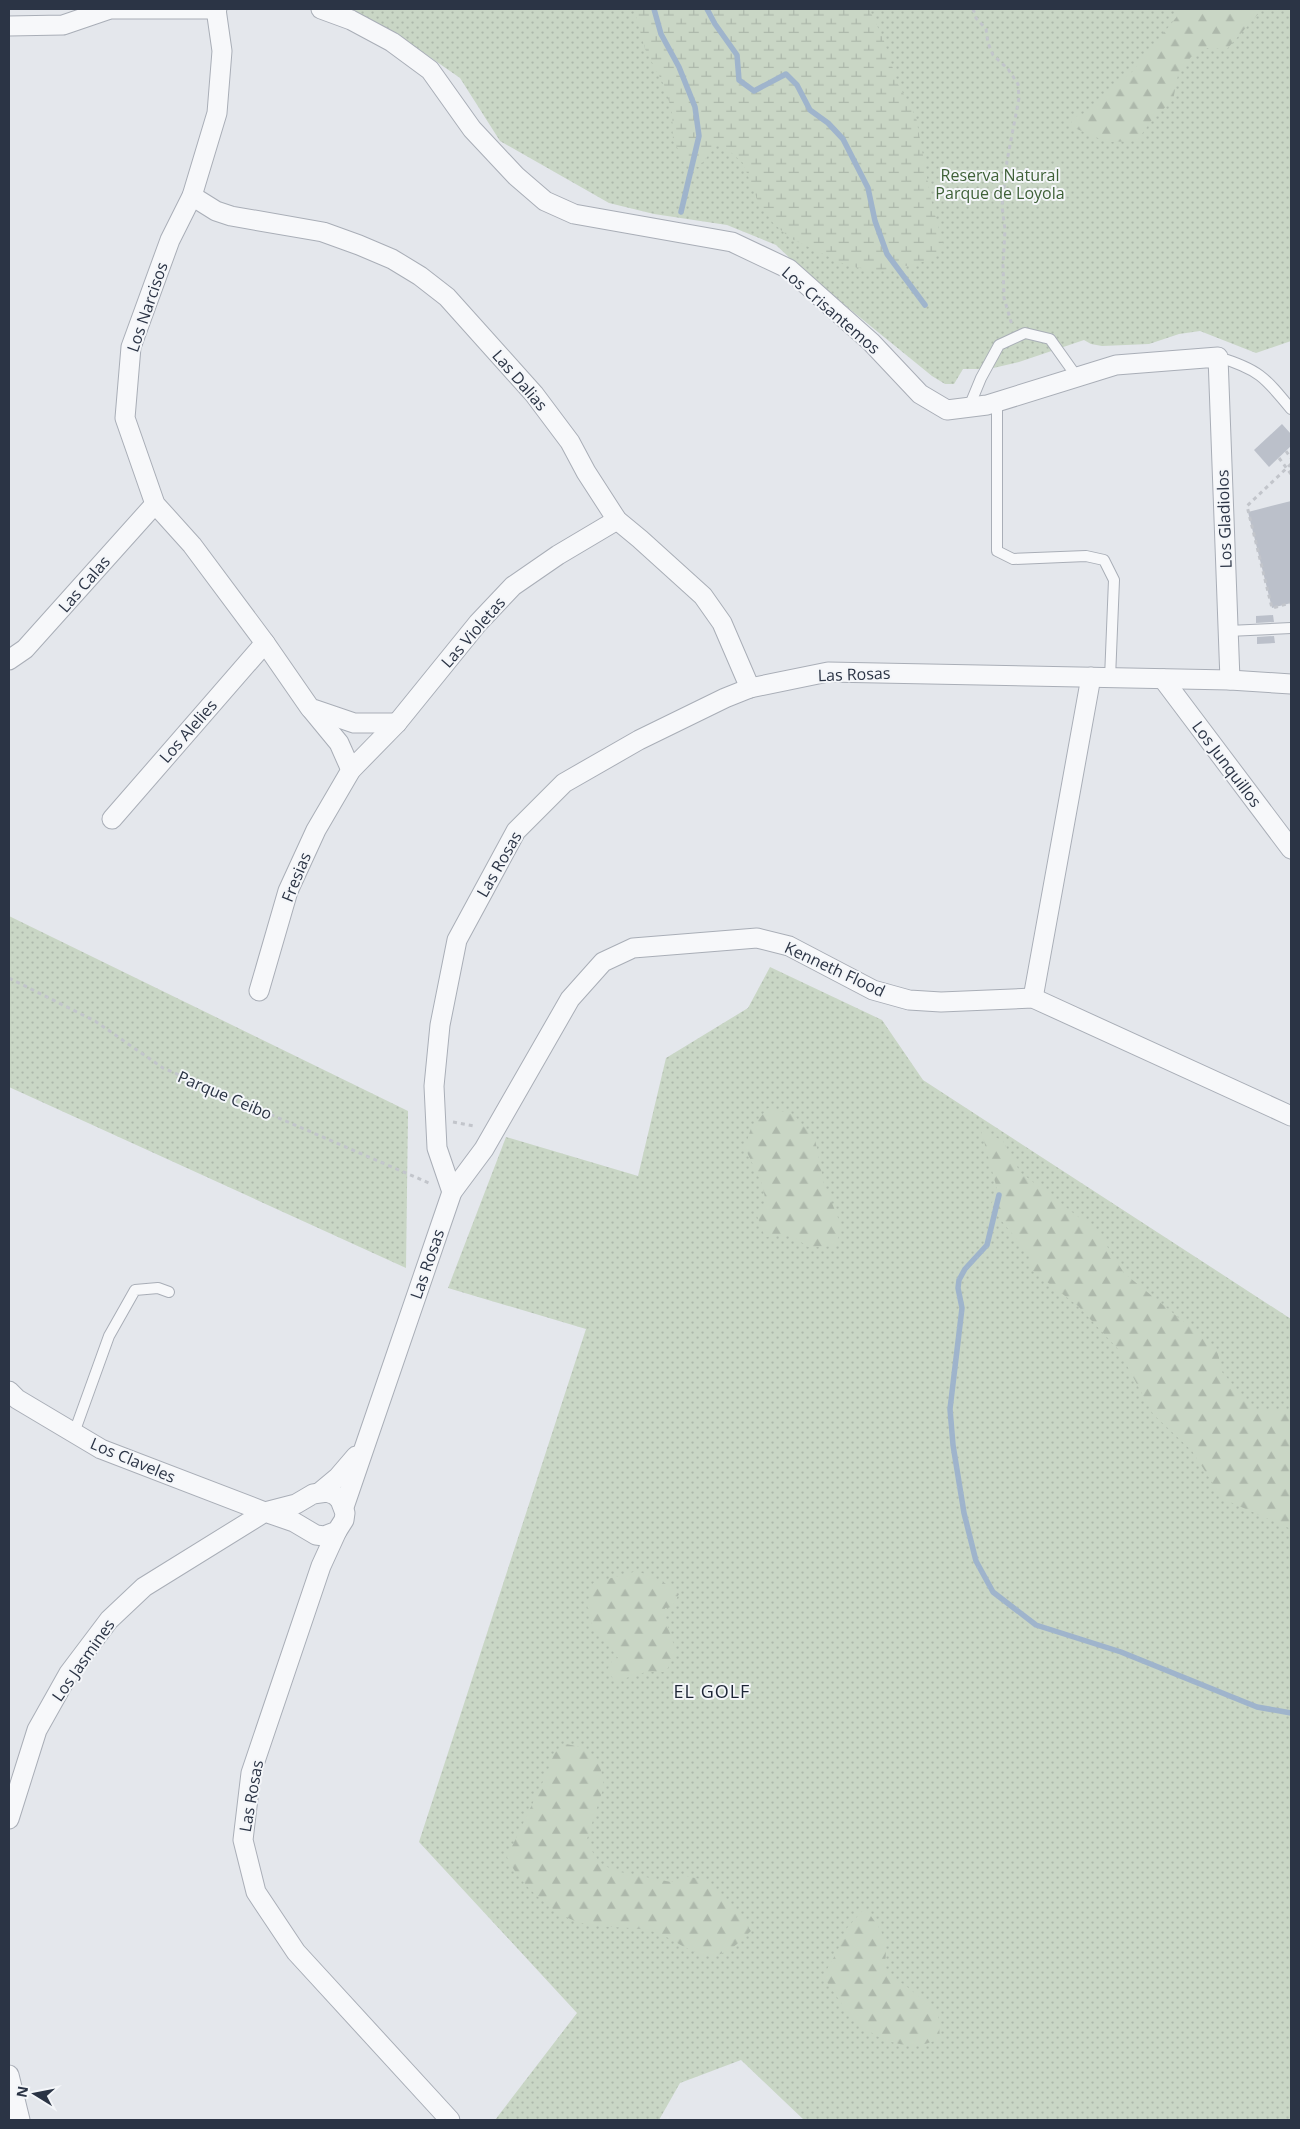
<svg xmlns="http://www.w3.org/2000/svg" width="1300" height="2129" font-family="'Open Sans',sans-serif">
	<defs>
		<pattern id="grass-dots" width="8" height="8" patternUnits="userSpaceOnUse" patternTransform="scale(1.25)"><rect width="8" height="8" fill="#c9d6c5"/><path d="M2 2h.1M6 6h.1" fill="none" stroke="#adb8ab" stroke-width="1.8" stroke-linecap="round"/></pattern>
		<pattern id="forest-firs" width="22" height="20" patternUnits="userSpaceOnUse" patternTransform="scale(1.25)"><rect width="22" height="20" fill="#c9d6c5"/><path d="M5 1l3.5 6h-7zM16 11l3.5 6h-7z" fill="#adb8ab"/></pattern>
		<pattern id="wetland-marsh" width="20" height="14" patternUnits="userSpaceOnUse" patternTransform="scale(1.25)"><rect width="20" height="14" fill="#c9d6c5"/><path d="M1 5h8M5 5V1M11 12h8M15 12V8" fill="none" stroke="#adb8ab"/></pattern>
	</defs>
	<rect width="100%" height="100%" fill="#e4e7ec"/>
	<!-- grass -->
	<g fill="url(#grass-dots)">
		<polygon points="347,9 1291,9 1291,341 1256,353 1200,331 1179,334 1149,344 1102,346 1091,344 1084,340 1019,362 989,369 963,369 954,384 945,384 932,376 809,276 776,245 727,225 654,214 609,203 500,141 460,78 394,32"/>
		<polygon points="9,916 408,1111 406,1268 9,1087"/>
		<polygon points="770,967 882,1020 923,1080 1291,1319 1291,2120 804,2120 741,2060 680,2083 659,2120 495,2120 577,2013 419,1842 586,1329 448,1288 506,1137 638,1176 666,1058 748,1008"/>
	</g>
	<!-- forest -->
	<g fill="url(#forest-firs)">
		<polygon points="1183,9 1259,9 1259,13 1227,49 1206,48 1191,57 1178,75 1173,100 1151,121 1137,141 1107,142 1070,126 1073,118 1087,112 1097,100 1133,71"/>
		<polygon points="768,1108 793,1114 815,1139 824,1184 839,1220 840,1233 835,1246 808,1247 790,1234 765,1237 756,1213 766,1202 762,1184 745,1148 751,1128"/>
		<polygon points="981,1130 1003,1141 1020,1172 1098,1232 1124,1273 1217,1349 1222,1372 1254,1409 1285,1410 1291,1416 1291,1529 1223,1499 1192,1451 1153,1414 1118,1349 1078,1306 1029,1268 1029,1254 1000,1219 991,1205 997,1189"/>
		<polygon points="637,1571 662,1581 679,1594 672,1607 665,1608 666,1621 676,1651 666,1672 646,1672 616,1681 606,1672 612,1661 618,1658 590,1621 587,1605 593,1583"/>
		<path d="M566,1744L581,1747L599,1760L604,1786L586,1842L600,1863L615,1871L671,1882L686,1876L708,1881L722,1898L734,1908L751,1931C740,1942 729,1953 713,1956C699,1959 672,1938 658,1933C635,1925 609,1929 586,1924C557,1919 518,1883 507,1857L548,1771L554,1753Z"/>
		<path d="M865,1908C884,1934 889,1938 884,1971L906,1986L938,2012L940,2039C933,2041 925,2045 917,2045C870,2047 846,2012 823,1976L837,1952L847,1928Z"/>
	</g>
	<!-- wetland -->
	<polygon fill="url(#wetland-marsh)" points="634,9 869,9 883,38 898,84 916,117 931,200 944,248 933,259 911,265 878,271 848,266 790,238 773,223 757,199 743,163 719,142 699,167 688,165 673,141 672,112 665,87 645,49"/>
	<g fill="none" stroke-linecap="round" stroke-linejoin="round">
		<!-- stream -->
		<g stroke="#9fb4cc" stroke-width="5.5">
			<polyline points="654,9 661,34 679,67 695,107 699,136 681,212"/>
			<polyline points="707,9 715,24 737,55 739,80 754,91 786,74 797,85 810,110 828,123 843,139 868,188 875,221 887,254 925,305"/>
			<polyline points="999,1195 987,1245 965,1269 959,1280 958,1288 962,1308 950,1409 953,1445 964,1513 976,1561 993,1592 1036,1625 1121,1652 1257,1707 1291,1713"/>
		</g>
	</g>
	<!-- building -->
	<g fill="#bbc0ca">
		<polygon points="1282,424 1291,434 1291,446 1269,467 1254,450"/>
		<polygon points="1291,501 1291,603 1272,608 1248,512"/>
		<polygon points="1273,615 1274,622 1256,623 1256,616"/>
		<polygon points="1274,636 1275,643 1257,644 1257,637"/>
	</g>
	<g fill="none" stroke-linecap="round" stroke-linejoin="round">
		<defs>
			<g id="lane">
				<path d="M1218,357C1258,369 1265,377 1291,409"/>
				<polyline points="997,402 997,551 1013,559 1086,556 1104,560 1114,580 1110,678"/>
				<polyline points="969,407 981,378 999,345 1025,333 1050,339 1077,377"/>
				<polyline points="1228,631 1291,628"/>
				<polyline points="74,1433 109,1336 135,1290 158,1288 169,1292"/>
			</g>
			<g id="street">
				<polyline points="101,9 217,9"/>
				<polyline points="216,9 222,51 217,113 192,196 170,240 131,347 125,418 155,504 192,545 265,643 310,708 354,723 397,723"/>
				<polyline points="321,9 351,20 392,42 430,70 472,129 516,176 545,201 574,214 732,242 789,269 871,342 920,394 947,410 987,405 1116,365 1218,357 1230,680"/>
				<polyline points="9,26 63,25 107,10"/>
				<polyline points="192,196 216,211 231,216 323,232 359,245 392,259 420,276 447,297 534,394 570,442 586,472 617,520 640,539 703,596 722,623 750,688"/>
				<polyline points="9,660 25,649 155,504"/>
				<polyline points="1163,679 1291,849"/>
				<polyline points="311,709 339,743 351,770"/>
				<polyline points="112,819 265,643"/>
				<polyline points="259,991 288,891 316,830 351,770 397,723 478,623 513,586 558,555 617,520"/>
				<polyline points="1033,998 1091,677"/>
				<polyline points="452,1192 437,1148 434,1086 440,1025 457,940 516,831 564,783 639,740 725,698 750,688 828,672 1230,680 1291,684"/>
				<polyline points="9,1391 17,1399 101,1449 265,1512 294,1522 316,1535 324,1536 337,1531 344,1520 345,1513 340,1500 335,1495 327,1492 313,1494 296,1504 265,1512 144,1587 109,1620 69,1673 37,1730 9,1819"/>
				<polyline points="320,1492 338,1477 356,1456"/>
				<polyline points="344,1507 452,1192 484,1149 570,999 603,962 633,948 757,938 789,946 873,990 909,1000 941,1002 1033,998 1291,1116"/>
				<polyline points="337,1531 321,1566 251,1773 243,1840 256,1892 296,1952 450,2120"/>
				<polyline points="9,2075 20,2120"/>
			</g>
		</defs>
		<!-- lane casing -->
		<use href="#lane" stroke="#a9aeb7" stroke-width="12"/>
		<!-- street casing -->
		<use href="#street" stroke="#a9aeb7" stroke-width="21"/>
		<!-- path -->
		<g stroke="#c2c5cb" stroke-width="3" stroke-dasharray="4 4" stroke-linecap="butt">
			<polyline points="973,9 976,18 986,29 988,43 993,55 1008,69 1018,84 1019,98 1007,161 1002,206 1005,230 1003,265 1004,298 1012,325"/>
			<polyline points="1286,451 1291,458"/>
			<polyline points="1279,458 1291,474"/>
			<polyline points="1291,464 1247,506 1272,608 1291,603"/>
			<polyline points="9,978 95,1021 163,1068 429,1183"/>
			<polyline points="453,1122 474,1126"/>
		</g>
		<!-- lane -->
		<use href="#lane" stroke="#f7f8fa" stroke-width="10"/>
		<!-- street -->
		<use href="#street" stroke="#f7f8fa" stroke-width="19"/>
	</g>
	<g text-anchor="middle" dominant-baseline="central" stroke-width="4" stroke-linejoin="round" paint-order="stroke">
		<!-- park labels -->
		<g font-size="16" fill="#3f6138" stroke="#f4f6f9">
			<text x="1000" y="175">Reserva Natural<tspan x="1000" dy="18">Parque de Loyola</tspan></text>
		</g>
		<!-- street labels -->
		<g font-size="16" fill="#2b3445" stroke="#f4f6f9">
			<text transform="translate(147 307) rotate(-71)">Los Narcisos</text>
			<text transform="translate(831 310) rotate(41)">Los Crisantemos</text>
			<text transform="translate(520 380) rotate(49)">Las Dalias</text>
			<text transform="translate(1224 519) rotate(-92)">Los Gladiolos</text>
			<text transform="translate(84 584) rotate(-49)">Las Calas</text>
			<text transform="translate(473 632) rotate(-49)">Las Violetas</text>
			<text transform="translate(854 674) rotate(-2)">Las Rosas</text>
			<text transform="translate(188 731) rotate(-49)">Los Alelies</text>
			<text transform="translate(1227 764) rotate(53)">Los Junquillos</text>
			<text transform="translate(499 864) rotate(-60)">Las Rosas</text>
			<text transform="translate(296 877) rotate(-68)">Fresias</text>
			<text transform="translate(835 969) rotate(25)">Kenneth Flood</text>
			<text transform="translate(225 1095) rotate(23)">Parque Ceibo</text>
			<text transform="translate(427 1264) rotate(-71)">Las Rosas</text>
			<text transform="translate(133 1460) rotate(23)">Los Claveles</text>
			<text transform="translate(83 1660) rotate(-55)">Los Jasmines</text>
			<text transform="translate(251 1796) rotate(-80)">Las Rosas</text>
		</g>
		<!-- neighbourhood labels -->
		<g font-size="18" letter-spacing="1" fill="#1d2536" stroke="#f4f6f9">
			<text x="712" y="1691">EL GOLF</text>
		</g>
	</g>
	<!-- border -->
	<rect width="1300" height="2129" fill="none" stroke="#2b3445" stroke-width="20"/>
	<!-- north arrow -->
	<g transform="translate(35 2094) rotate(280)" stroke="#f4f6f9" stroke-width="4" paint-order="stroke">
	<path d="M0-4L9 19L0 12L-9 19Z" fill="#2b3445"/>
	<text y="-8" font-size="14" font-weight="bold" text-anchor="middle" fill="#2b3445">N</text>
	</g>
</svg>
